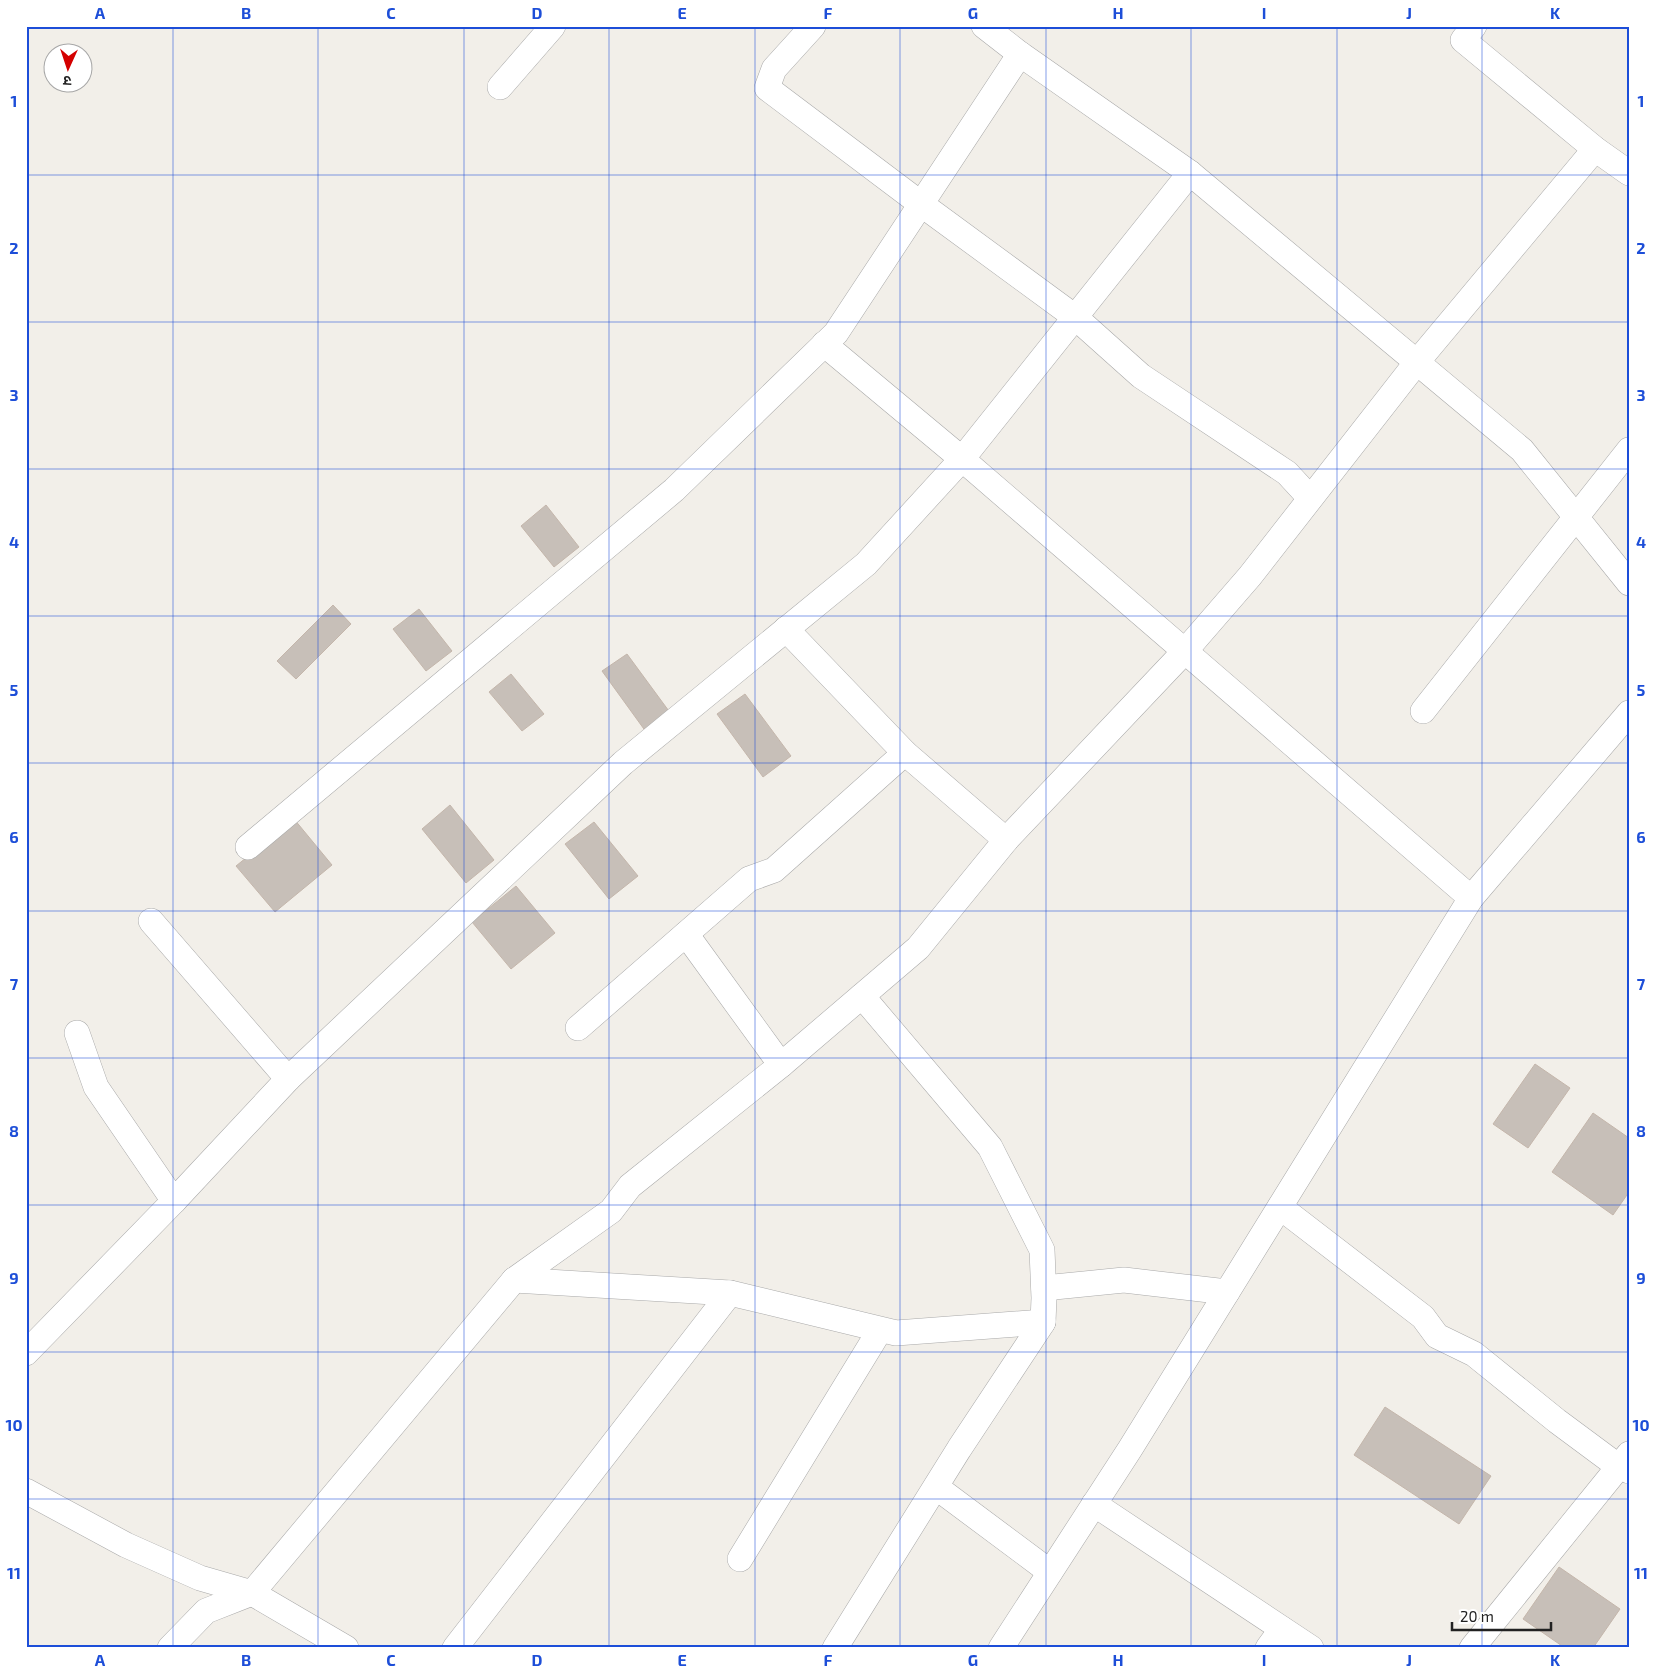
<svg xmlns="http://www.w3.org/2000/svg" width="1655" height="1674" font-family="'Exo 2','Noto Sans Devanagari',sans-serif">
	<rect width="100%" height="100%" fill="#f2efe9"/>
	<!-- building -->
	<g fill="#c7bfb8" stroke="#c4b6ab">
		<polygon points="546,505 579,547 554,567 521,526"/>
		<polygon points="333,605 351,624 296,679 277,661"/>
		<polygon points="419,609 452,651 426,671 393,629"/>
		<polygon points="627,654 674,718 649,736 602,671"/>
		<polygon points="511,674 544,714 522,731 489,692"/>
		<polygon points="745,694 791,756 763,777 717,714"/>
		<polygon points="450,805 494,860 466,883 422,829"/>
		<polygon points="294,819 332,865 275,912 236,866"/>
		<polygon points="594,822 638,876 609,899 565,844"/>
		<polygon points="516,886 555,933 511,969 472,922"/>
		<polygon points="1535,1064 1570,1088 1528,1148 1493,1124"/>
		<polygon points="1593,1113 1629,1138 1629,1192 1613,1215 1552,1172"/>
		<polygon points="1385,1407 1491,1476 1459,1524 1354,1455"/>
		<polygon points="1559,1567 1620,1609 1593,1648 1565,1648 1523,1619"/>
	</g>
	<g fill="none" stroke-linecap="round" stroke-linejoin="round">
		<defs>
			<g id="street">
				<polyline points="813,26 774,69 767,88 921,204 1075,317 1141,376 1287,473 1310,498"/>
				<polyline points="984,26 1020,54 1190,173 1522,450 1629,583"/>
				<polyline points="1474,26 1463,40 1595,149 1629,173"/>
				<polyline points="500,87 553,26"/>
				<polyline points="824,344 962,459 1471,898"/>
				<polyline points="786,629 905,753 1006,840"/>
				<polyline points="1423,711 1629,450"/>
				<polyline points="248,847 674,490 836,333 1020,54"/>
				<polyline points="686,934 781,1065"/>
				<polyline points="578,1028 749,879 774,870 905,753"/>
				<polyline points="77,1033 96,1087 174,1201 288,1079 151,921"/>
				<polyline points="288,1079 623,763 866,564 962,459 1190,173"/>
				<polyline points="1280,1207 1423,1317 1437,1336 1474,1354 1557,1421 1619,1467 1624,1467 1629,1471"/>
				<polyline points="514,1280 730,1293 896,1333 1043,1322"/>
				<polyline points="1044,1288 1124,1280 1227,1292"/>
				<polyline points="26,1353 174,1201"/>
				<polyline points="936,1487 1050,1572"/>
				<polyline points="26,1491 126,1545 200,1578 252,1593 346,1648"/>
				<polyline points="1094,1504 1311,1648"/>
				<polyline points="740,1559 880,1330"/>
				<polyline points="170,1648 206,1611 252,1593 514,1280 611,1211 630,1186 781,1065 918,948 1006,840 1185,651 1250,576 1417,362 1595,149"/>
				<polyline points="455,1648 730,1293"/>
				<polyline points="835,1648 959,1449 1043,1322 1044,1298 1042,1250 990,1147 862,996"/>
				<polyline points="1001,1648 1130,1449 1471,898 1629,713"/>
				<polyline points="1268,1648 1282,1629"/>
				<polyline points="1472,1648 1629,1454"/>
			</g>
		</defs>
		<!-- street casing -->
		<use href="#street" stroke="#a9a9a9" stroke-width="26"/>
		<!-- street -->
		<use href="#street" stroke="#fff" stroke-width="25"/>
	</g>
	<!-- grid -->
	<path fill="none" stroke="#1d4ed8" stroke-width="1" stroke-opacity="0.55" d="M173,26V1648M318,26V1648M464,26V1648M609,26V1648M755,26V1648M900,26V1648M1046,26V1648M1191,26V1648M1337,26V1648M1482,26V1648M26,175H1629M26,322H1629M26,469H1629M26,616H1629M26,763H1629M26,911H1629M26,1058H1629M26,1205H1629M26,1352H1629M26,1499H1629"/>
	<!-- border -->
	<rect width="1655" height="1674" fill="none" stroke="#ffffff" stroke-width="55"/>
	<!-- north arrow -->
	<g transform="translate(68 68) rotate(183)"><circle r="24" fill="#ffffff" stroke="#a7a7a7"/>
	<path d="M0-4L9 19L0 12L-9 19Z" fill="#d40000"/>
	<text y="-8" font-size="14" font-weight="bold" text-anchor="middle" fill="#222222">उ</text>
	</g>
	<!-- scale -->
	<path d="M1452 1622v8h99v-8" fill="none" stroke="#222222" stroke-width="2.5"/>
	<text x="1460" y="1622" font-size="15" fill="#222222" stroke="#ffffff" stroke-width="4" paint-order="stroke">20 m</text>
	<rect x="28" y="28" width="1600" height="1618" fill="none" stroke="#1d4ed8" stroke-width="2"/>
	<g font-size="16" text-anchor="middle" font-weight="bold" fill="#1d4ed8">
		<text x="100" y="19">A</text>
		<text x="246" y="19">B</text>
		<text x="391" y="19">C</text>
		<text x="537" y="19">D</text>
		<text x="682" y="19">E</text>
		<text x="828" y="19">F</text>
		<text x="973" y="19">G</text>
		<text x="1118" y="19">H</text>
		<text x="1264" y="19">I</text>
		<text x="1409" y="19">J</text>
		<text x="1555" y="19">K</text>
		<text x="14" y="107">1</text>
		<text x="1641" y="107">1</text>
		<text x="14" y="254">2</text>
		<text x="1641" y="254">2</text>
		<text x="14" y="401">3</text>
		<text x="1641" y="401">3</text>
		<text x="14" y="548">4</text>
		<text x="1641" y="548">4</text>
		<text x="14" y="696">5</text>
		<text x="1641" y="696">5</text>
		<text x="14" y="843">6</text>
		<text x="1641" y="843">6</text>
		<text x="14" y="990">7</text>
		<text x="1641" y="990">7</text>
		<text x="14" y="1137">8</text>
		<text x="1641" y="1137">8</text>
		<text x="14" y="1284">9</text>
		<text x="1641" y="1284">9</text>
		<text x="14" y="1431">10</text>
		<text x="1641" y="1431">10</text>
		<text x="14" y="1579">11</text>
		<text x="1641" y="1579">11</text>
		<text x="100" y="1666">A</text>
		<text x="246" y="1666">B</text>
		<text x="391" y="1666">C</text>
		<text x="537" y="1666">D</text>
		<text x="682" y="1666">E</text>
		<text x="828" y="1666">F</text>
		<text x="973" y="1666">G</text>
		<text x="1118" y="1666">H</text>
		<text x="1264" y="1666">I</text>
		<text x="1409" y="1666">J</text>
		<text x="1555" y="1666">K</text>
	</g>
</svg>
